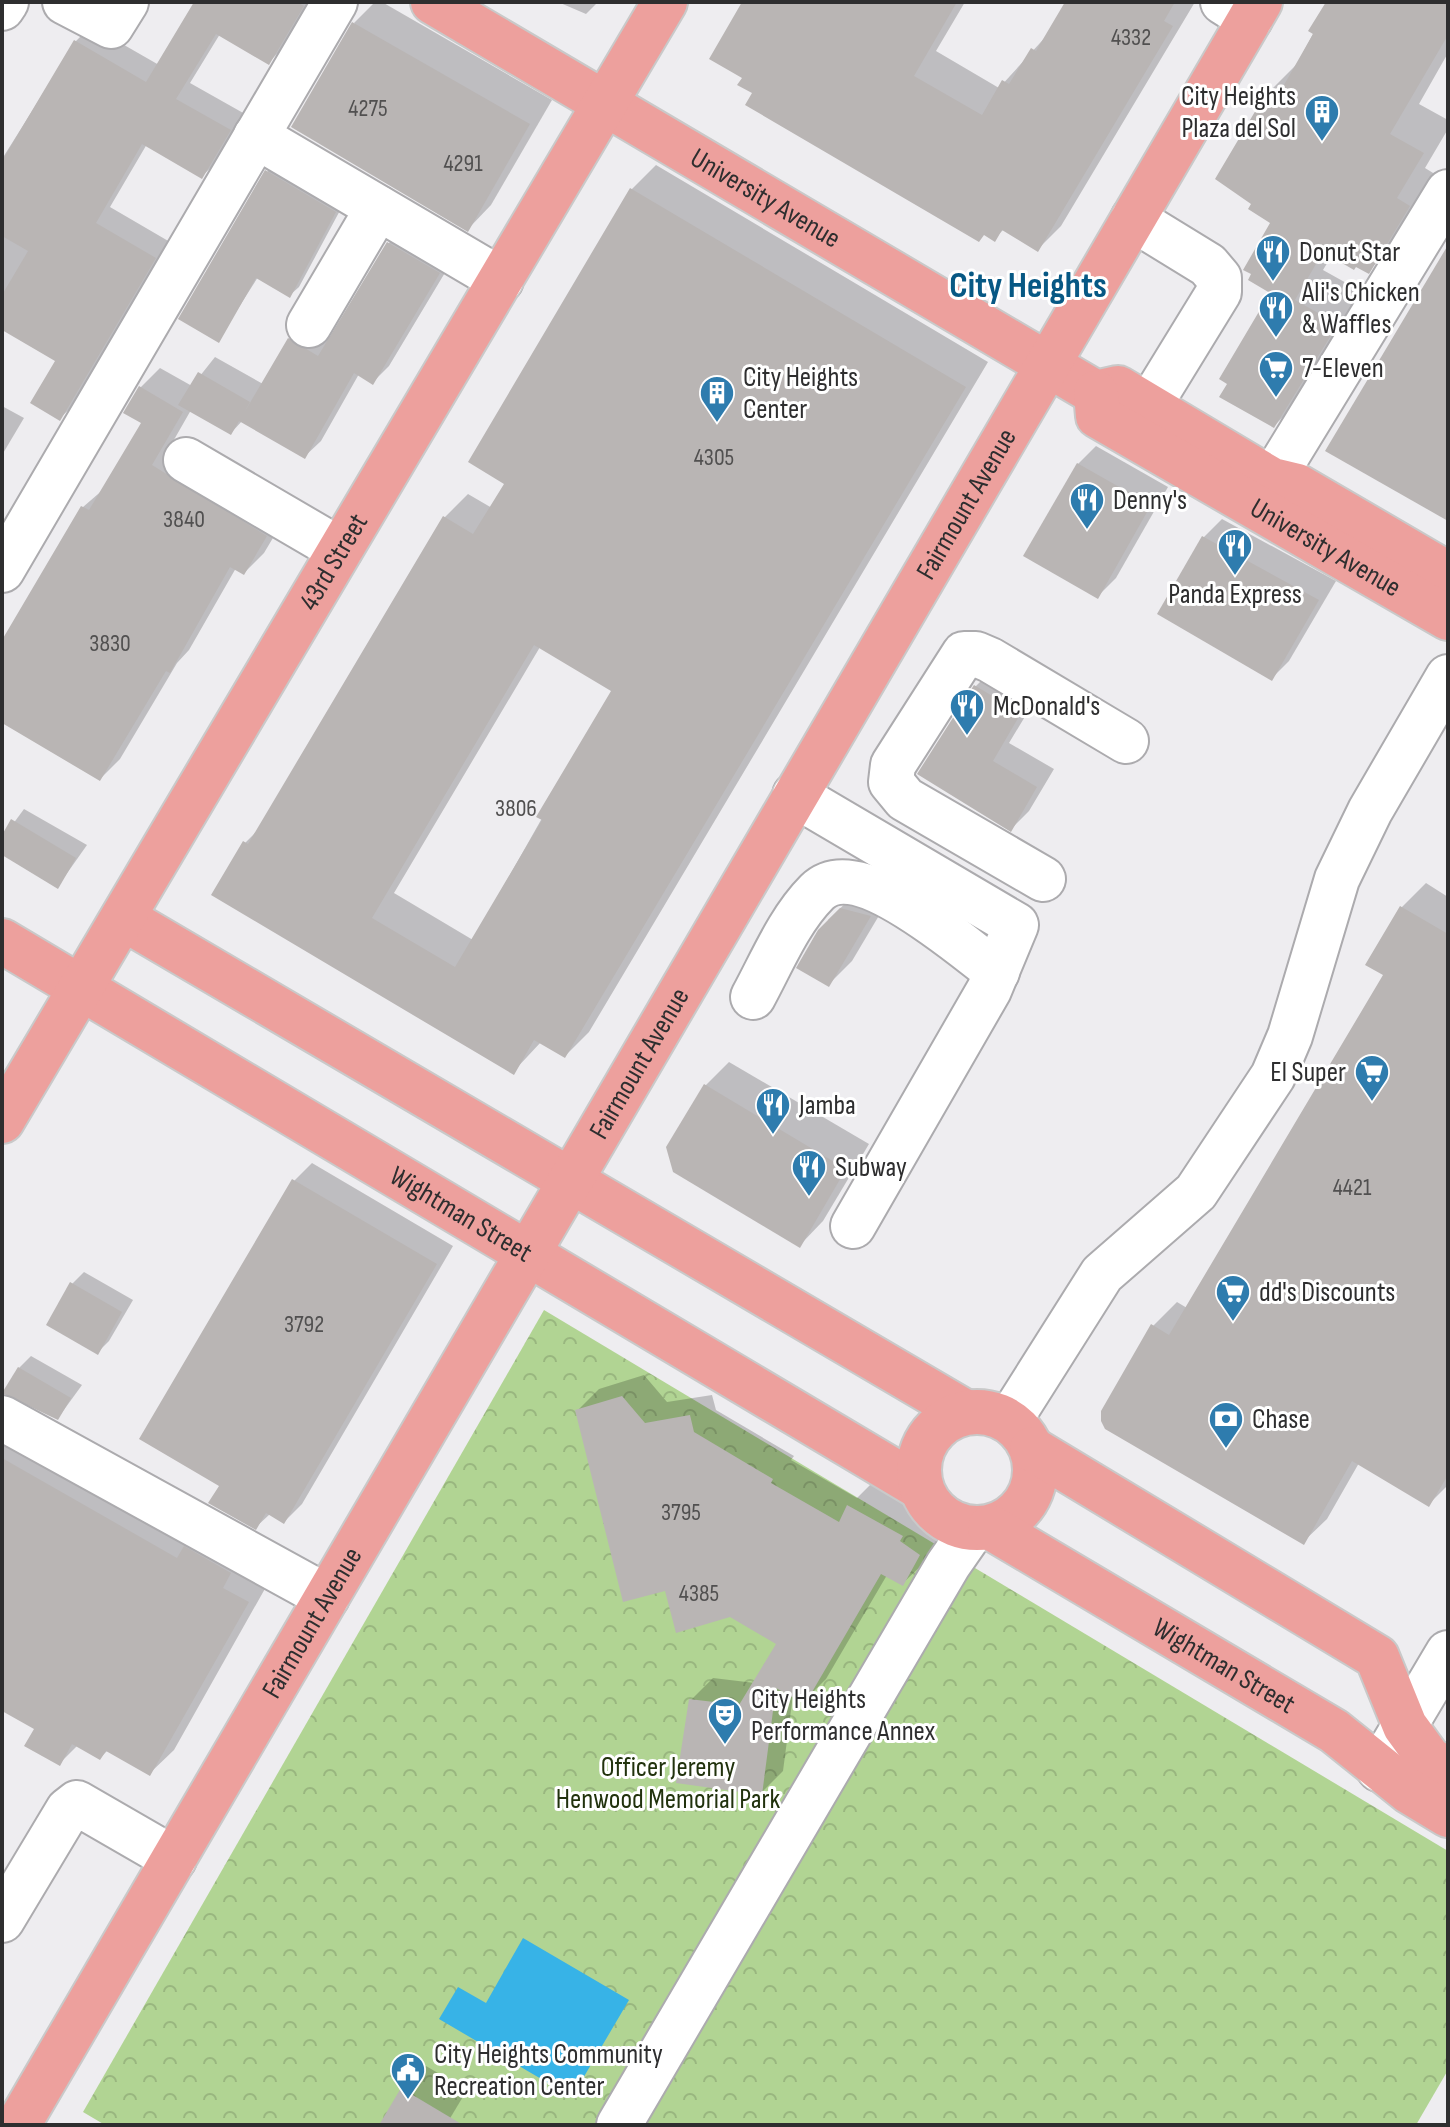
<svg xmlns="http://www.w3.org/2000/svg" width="1450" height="2127" font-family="'Sofia Sans Condensed',sans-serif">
	<defs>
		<pattern id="park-crowns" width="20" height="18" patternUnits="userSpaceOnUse" patternTransform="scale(2)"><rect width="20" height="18" fill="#b1d493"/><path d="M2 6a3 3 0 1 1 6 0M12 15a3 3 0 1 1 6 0" fill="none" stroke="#99b67f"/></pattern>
	</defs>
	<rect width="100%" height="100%" fill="#eeedf0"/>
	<!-- park -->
	<polygon fill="url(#park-crowns)" points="544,1310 1448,1851 1448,2070 1416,2125 105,2125 83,2112"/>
	<!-- water -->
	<polygon fill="#37b3e7" points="523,1938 629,2000 572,2097 439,2019 458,1987 486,2003"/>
	<!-- shadow -->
	<g fill="#0003" fill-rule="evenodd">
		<polygon points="197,2 311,2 284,47 268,63 220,34 190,83 245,114 218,161 202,176 147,144 110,207 170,242 76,403 60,418 57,360 2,328 2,159 76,41 91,26 159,65"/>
		<polygon points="375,2 382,2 552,100 491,205 468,229 354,23"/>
		<polygon points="558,2 598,2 586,14"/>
		<polygon points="743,2 965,2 936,51 999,88 1050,32 1068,2 1195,2 1061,226 1038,249 1004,229 994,239 755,92 744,77"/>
		<polygon points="1330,2 1448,2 1448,53 1419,104 1448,120 1448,129 1425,168 1438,176 1398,242 1368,271 1332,255 1323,270 1366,294 1304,396 1274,426 1230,383 1273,292 1267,94 1297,64"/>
		<polygon points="276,163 344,203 299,287 290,295 258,277 218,340 267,172"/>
		<path d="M656,165L988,362L589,1032L565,1056L541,1042L513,1072L245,843L262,826L444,518L468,494L492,508L507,483L470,461L632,189ZM540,647L614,691L473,940L394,893Z"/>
		<polygon points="405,227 455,256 389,366 373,382 359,374 321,441 304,457 242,421 231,433 191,410 171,445 286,516 264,553 244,573 236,568 189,650 177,663 120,759 100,779 2,721 2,643 83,507 105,488 144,422 140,388 160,368 192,386 215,357 263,384 290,340 306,323 331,338 389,243"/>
		<polygon points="2,406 24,418 2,455"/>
		<polygon points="1096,446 1168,487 1116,578 1098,596 1078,464"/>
		<polygon points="1222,519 1336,581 1289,661 1271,679 1160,614 1204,537"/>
		<polygon points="993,669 1038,695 1009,743 1054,769 1029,811 1011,829 920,774 975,687"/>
		<polygon points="24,809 87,845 58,886 2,853 2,839"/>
		<polygon points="1426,883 1448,897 1448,1485 1429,1504 1359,1463 1327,1519 1303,1542 1153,1326 1177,1302 1187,1308 1385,975 1368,964 1402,907"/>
		<polygon points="893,892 852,961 829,984 828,920 853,896"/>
		<polygon points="729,1062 869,1144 823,1221 800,1245 705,1086"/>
		<polygon points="312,1163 453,1246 302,1504 284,1522 270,1514 256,1527 221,1485 294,1181"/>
		<polygon points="84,1272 133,1300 109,1341 97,1353 72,1284"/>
		<polygon points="31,1356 82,1385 58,1418 19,1368"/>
		<polygon points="644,1375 667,1402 712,1395 716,1410 794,1456 791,1460 857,1498 871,1484 923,1513 920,1518 940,1532 925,1562 903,1583 887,1575 826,1679 804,1701 793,1695 783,1771 761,1793 691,1700 713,1678 755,1683 779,1644 730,1615 666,1589 577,1411 599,1389"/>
		<polygon points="2,1421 271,1578 174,1750 150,1773 108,1750 100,1758 78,1745 59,1764 36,1728 2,1709"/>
		<polygon points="426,2066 467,2090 446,2125 381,2125 402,2089"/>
	</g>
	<!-- building -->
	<g fill="#b9b5b4" fill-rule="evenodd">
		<polygon points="194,2 297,2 304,6 269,65 216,34 176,99 231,130 202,179 142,144 96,223 156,258 60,421 30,403 55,361 2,330 2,295 28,251 2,236 2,161 74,40 146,82"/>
		<polygon points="742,2 957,2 914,76 982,115 1002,80 1009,84 1031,48 1036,51 1065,2 1175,2 1164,21 1173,26 1038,252 1002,230 995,242 984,235 979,242 745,105 752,93 737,85 742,78 709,59"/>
		<polygon points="1326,2 1448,2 1448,35 1390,134 1424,153 1397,198 1410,206 1369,274 1356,267 1354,270 1323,252 1295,300 1338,324 1274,428 1219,397 1227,384 1219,379 1270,293 1248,280 1251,274 1243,270 1270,223 1248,209 1251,204 1215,179 1266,93 1276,99 1313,34 1308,31"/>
		<polygon points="352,22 530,124 468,232 291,127"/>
		<polygon points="265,170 336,212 290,298 256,278 219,343 178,319"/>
		<path d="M630,188L966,387L565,1058L534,1040L514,1075L211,895L243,841L248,844L443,516L473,534L504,484L468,462ZM534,645L611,691L536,817L542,820L455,967L372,918Z"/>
		<polygon points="387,242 440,273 373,385 354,373 305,459 239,421 231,435 178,405 198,372 250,402 244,413 288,338 318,356"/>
		<polygon points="1448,245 1448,521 1325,451"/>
		<polygon points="139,386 183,412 152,465 267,536 244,575 230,567 170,673 166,671 100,781 2,723 2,640 81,506 89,510 141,423 123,413"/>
		<polygon points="1077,463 1151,505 1098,599 1023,556"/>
		<polygon points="1202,536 1319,600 1272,681 1157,614"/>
		<polygon points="974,685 1021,713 993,761 1037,787 1011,832 917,774"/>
		<polygon points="11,819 76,858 58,889 2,855 2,835"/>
		<polygon points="1400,906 1448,934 1448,1475 1429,1507 1352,1461 1304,1545 1105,1429 1101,1421 1101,1411 1151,1324 1169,1335 1383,975 1365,965"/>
		<polygon points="840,908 871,916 829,987 796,968 818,930"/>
		<polygon points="704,1084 846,1169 800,1248 673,1172 666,1147"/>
		<polygon points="292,1179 437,1264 284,1524 266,1513 256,1530 208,1503 219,1486 139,1439"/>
		<polygon points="70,1282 122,1312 98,1355 46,1325"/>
		<polygon points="18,1367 71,1398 58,1420 2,1393"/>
		<polygon points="622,1396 645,1423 690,1415 694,1432 773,1479 771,1483 839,1522 847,1505 903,1536 900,1541 920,1555 903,1586 881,1574 805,1704 776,1688 762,1795 676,1783 689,1699 739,1705 776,1644 730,1617 676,1633 665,1591 623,1602 575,1410"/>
		<polygon points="2,1458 177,1558 184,1546 231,1573 223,1588 249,1602 150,1776 106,1751 100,1760 72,1744 60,1766 24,1746 34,1729 2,1711"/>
		<polygon points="401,2088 463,2125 379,2125"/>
	</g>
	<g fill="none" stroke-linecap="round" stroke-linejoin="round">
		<defs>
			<g id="minor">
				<polyline points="65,2 111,26 126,2"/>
				<polyline points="1223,2 1250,19"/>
				<polyline points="2,8 6,2"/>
				<polyline points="256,136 501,280"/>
				<polyline points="1133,219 1208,265 1219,278 1219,292 1149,406"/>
				<polyline points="309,325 378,208"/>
				<polyline points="186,460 340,550"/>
				<polyline points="1272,480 1448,192"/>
				<polyline points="2,570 335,2"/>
				<polyline points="795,795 1016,925 989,990 853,1226"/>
				<polyline points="1043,879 905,799 891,782 893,765 964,654 976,654 990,660 1126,741"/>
				<path d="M753,997C772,962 789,920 817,892C858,852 962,947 997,972"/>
				<polyline points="2,1418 327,1597"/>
				<polyline points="1009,1421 1102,1274 1196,1192 1273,1076 1290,1036 1337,879 1370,811 1448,677"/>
				<polyline points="1379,1769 1448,1653"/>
				<polyline points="2,1920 68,1810 77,1803 174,1859"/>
				<polyline points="619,2125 948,1565 973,1529"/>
			</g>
			<g id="major">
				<path id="s1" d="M433,2L1096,393L1118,388L1272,480L1297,486L1448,574"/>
				<path id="s2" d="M1096,393L1098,416L1448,618"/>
				<polyline points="123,918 965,1412"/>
				<path id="s3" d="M2,941L920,1487"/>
				<path id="s4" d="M2,1121L665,2"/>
				<circle cx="977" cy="1470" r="58"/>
				<polyline points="1032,1449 1377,1657 1405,1726 1429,1759 1448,1770"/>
				<path id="s5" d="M990,1527L1334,1731L1410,1792L1448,1815"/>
				<path id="s6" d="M18,2125L1260,2"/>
			</g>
		</defs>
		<!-- minor casing -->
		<use href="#minor" stroke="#acabae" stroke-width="48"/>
		<!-- major casing -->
		<use href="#major" stroke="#c9c9c9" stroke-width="48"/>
		<!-- minor -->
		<use href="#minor" stroke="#fff" stroke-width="44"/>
		<!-- major -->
		<use href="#major" stroke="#eda09d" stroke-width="44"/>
	</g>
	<!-- icons -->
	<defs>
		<symbol id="building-pin" viewBox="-11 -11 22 30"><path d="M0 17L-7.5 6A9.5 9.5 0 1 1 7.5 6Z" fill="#2e7cae" stroke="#fff"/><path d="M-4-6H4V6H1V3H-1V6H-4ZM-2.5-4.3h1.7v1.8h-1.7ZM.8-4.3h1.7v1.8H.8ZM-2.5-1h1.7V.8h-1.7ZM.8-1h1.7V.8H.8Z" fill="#fff"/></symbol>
		<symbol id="restaurant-pin" viewBox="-11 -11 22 30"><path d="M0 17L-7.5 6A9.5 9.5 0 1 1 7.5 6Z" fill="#2e7cae" stroke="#fff"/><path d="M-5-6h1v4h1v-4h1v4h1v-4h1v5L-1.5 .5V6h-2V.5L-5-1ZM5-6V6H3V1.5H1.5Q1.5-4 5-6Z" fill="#fff"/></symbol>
		<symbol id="supermarket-pin" viewBox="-11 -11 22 30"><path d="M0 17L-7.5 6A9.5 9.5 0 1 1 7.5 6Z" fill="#2e7cae" stroke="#fff"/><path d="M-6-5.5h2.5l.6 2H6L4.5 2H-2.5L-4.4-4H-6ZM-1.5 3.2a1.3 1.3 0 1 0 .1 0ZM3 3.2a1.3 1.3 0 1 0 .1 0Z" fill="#fff"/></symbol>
		<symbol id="bank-pin" viewBox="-11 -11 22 30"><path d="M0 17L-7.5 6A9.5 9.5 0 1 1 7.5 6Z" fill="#2e7cae" stroke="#fff"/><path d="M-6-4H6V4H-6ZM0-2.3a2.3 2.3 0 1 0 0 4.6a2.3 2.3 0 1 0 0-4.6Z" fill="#fff"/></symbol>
		<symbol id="theatre-pin" viewBox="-11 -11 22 30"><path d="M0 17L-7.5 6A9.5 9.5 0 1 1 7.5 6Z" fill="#2e7cae" stroke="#fff"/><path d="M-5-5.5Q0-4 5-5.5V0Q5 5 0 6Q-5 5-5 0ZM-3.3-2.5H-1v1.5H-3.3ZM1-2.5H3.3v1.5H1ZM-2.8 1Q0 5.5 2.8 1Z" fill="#fff"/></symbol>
		<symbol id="civic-pin" viewBox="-11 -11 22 30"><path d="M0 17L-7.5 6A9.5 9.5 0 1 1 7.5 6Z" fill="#2e7cae" stroke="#fff"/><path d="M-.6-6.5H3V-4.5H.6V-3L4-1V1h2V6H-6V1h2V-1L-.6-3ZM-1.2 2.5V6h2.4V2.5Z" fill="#fff"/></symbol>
	</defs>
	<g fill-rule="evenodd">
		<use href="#building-pin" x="1302" y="92" width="40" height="54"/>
		<use href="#restaurant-pin" x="1253" y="232" width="40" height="54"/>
		<use href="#restaurant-pin" x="1256" y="288" width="40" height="54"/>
		<use href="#supermarket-pin" x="1256" y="348" width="40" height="54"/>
		<use href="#building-pin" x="697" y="373" width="40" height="54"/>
		<use href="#restaurant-pin" x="1067" y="480" width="40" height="54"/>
		<use href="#restaurant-pin" x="1215" y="526" width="40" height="54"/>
		<use href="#restaurant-pin" x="947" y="686" width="40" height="54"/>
		<use href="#supermarket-pin" x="1352" y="1052" width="40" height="54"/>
		<use href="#restaurant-pin" x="753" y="1085" width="40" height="54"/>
		<use href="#restaurant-pin" x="789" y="1147" width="40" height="54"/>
		<use href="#supermarket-pin" x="1213" y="1272" width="40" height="54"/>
		<use href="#bank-pin" x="1206" y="1399" width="40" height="54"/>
		<use href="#theatre-pin" x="705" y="1695" width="40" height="54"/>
		<use href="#civic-pin" x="388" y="2050" width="40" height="54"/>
	</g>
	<g text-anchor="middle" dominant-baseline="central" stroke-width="6" stroke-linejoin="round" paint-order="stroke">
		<!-- number labels -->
		<g font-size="24" fill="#515050">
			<text x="1131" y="37">4332</text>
			<text x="368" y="108">4275</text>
			<text x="463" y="163">4291</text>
			<text x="714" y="457">4305</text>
			<text x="184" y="519">3840</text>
			<text x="110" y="643">3830</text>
			<text x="516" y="808">3806</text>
			<text x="1352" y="1187">4421</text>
			<text x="304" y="1324">3792</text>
			<text x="681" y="1512">3795</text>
			<text x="699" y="1593">4385</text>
		</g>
		<!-- poi labels -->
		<g font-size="28" fill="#2e2e2f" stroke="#fff" text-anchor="start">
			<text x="1296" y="96" text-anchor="end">City Heights<tspan x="1296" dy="32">Plaza del Sol</tspan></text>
			<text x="1299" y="252">Donut Star</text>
			<text x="1302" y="292">Ali's Chicken<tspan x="1302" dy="32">&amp; Waffles</tspan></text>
			<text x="1302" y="368">7-Eleven</text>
			<text x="743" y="377">City Heights<tspan x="743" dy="32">Center</tspan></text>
			<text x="1113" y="500">Denny's</text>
			<text x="1235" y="594" text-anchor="middle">Panda Express</text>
			<text x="993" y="706">McDonald's</text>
			<text x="1346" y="1072" text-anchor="end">El Super</text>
			<text x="799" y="1105">Jamba</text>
			<text x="835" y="1167">Subway</text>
			<text x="1259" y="1292">dd's Discounts</text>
			<text x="1252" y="1419">Chase</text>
			<text x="751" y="1699">City Heights<tspan x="751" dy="32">Performance Annex</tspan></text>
			<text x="434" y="2054">City Heights Community<tspan x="434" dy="32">Recreation Center</tspan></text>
		</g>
		<!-- street labels -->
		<g font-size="28" fill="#2e2e2f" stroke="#fff">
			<text stroke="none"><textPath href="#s1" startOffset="386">University Avenue</textPath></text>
			<text stroke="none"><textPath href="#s6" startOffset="1878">Fairmount Avenue</textPath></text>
			<text stroke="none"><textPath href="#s2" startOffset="286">University Avenue</textPath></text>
			<text stroke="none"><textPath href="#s4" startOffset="650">43rd Street</textPath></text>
			<text stroke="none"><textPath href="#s6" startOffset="1230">Fairmount Avenue</textPath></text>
			<text stroke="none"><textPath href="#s3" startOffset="534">Wightman Street</textPath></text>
			<text stroke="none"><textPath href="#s6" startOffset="582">Fairmount Avenue</textPath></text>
			<text stroke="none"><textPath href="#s5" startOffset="272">Wightman Street</textPath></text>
		</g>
		<!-- park labels -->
		<g font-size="28" fill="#21320d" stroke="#fff">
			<text x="668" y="1767">Officer Jeremy<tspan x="668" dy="32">Henwood Memorial Park</tspan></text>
		</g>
		<!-- district labels -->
		<g font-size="36" font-weight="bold" fill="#075884" stroke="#fff">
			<text x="1028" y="286">City Heights</text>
		</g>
	</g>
	<!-- border -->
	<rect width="1450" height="2127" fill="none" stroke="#2e2e2f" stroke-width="8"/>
</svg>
